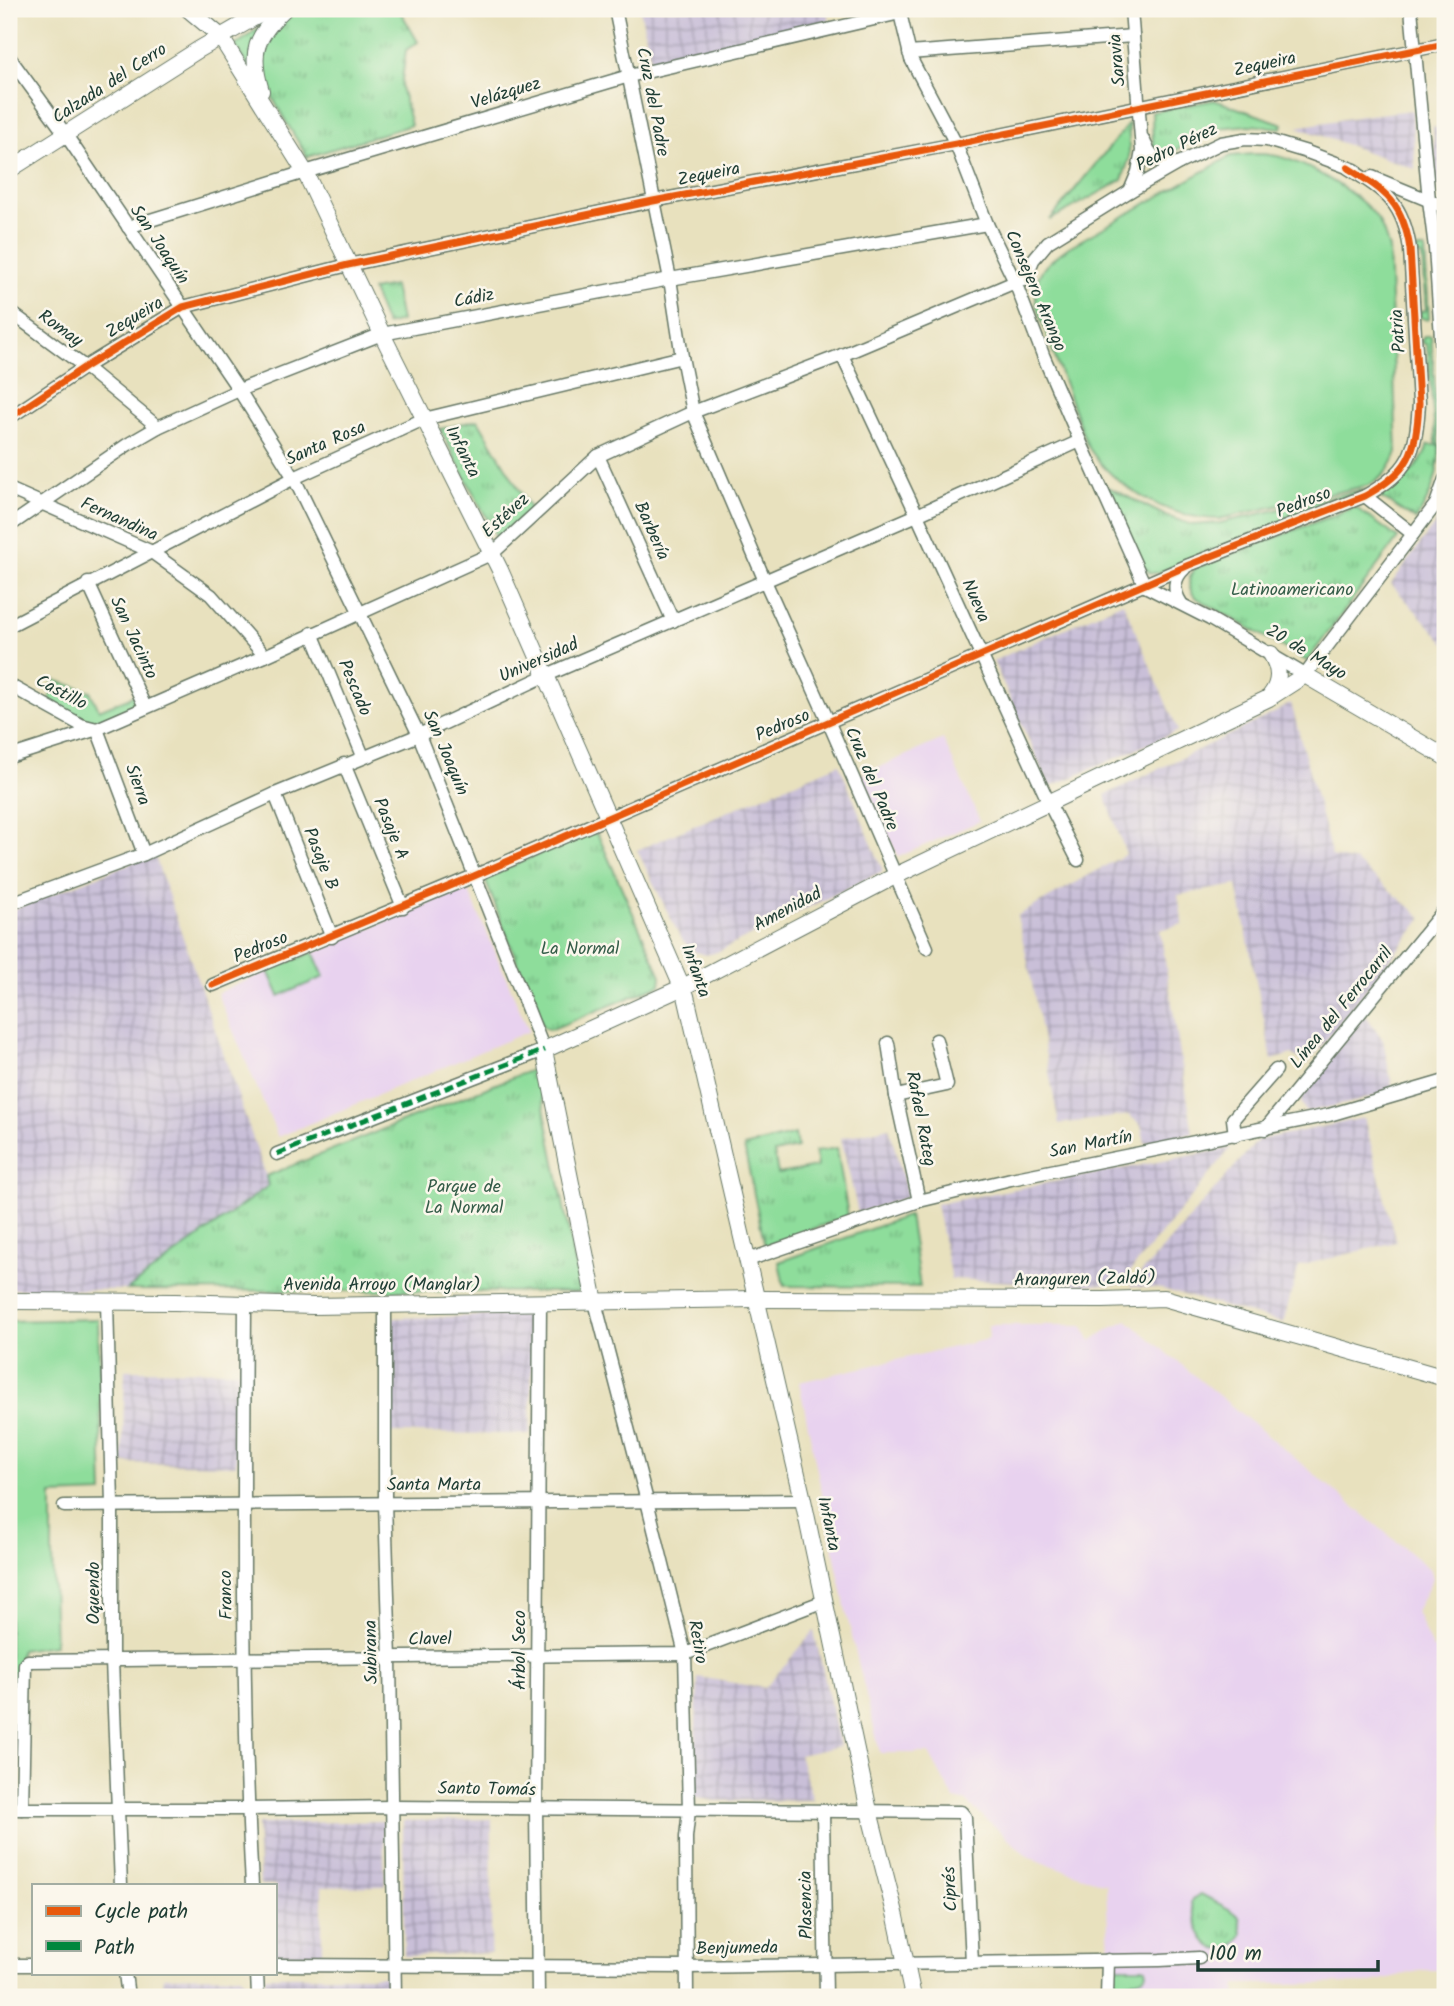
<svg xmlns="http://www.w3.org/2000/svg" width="1454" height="2006" font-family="Kalam,sans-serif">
	<defs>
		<pattern id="industrial-grid" width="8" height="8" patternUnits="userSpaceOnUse" patternTransform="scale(1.75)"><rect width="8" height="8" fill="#c9bfd8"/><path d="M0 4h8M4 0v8" fill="none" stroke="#a39cb0"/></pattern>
		<pattern id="grass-tufts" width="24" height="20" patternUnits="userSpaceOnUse" patternTransform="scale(1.75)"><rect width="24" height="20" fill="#8edd9b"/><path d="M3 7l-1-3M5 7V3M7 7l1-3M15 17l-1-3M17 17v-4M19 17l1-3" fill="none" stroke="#73b47f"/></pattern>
	</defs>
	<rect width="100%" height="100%" fill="#fbf7ec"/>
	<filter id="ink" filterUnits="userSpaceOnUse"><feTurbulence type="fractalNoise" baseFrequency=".0143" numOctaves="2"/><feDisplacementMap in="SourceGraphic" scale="14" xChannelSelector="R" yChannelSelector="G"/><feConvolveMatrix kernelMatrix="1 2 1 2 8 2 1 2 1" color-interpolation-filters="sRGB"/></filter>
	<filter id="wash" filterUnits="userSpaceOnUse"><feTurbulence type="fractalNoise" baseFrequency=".00686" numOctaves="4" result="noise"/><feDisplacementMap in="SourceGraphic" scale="28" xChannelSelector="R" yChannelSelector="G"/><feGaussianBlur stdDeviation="1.57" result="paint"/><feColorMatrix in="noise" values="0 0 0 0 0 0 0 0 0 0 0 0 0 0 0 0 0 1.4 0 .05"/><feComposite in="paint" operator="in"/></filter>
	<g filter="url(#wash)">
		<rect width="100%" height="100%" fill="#e8e1be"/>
		<!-- built -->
		<g fill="#e8d2ef">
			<polygon points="943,739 980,821 898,857 861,775"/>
			<polygon points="467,887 529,1031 278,1137 217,993"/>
			<polygon points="1127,1320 1431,1570 1433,1579 1416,1611 1432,1649 1445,1647 1445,1970 1423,1970 1367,1983 1237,1984 1236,1997 1111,1997 1106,1884 1030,1858 967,1802 954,1799 929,1753 880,1753 847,1616 799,1382 989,1339 988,1325 1082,1325 1091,1341 1107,1330"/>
		</g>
		<!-- industrial -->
		<g fill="url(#industrial-grid)">
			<polygon points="640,9 826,9 830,21 651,61"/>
			<polygon points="1412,110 1415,169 1297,127 1362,116"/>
			<polygon points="1433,126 1445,132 1445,194 1437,185"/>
			<polygon points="1445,510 1445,643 1391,584"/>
			<polygon points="1123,602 1178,731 1050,787 993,661"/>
			<polygon points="1291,703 1332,857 1356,862 1423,918 1307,1064 1292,1054 1272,1060 1237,885 1178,895 1183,924 1160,930 1193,1133 1145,1143 1141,1125 1129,1115 1059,1124 1028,963 1017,916 1126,854 1105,795 1278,711"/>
			<polygon points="839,764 883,871 717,952 706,955 696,952 688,946 680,937 637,850"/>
			<polygon points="154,854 266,1176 268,1185 127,1290 9,1289 9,911"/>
			<polygon points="1365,1014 1383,1040 1393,1090 1359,1101 1306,1112 1301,1102 1305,1091"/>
			<polygon points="1364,1118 1396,1242 1299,1266 1283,1323 1162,1289 1130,1286 1258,1140"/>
			<polygon points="889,1127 908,1197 858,1213 841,1138"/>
			<polygon points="1231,1148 1120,1284 1084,1285 951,1279 936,1204"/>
			<polygon points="533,1315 530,1434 389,1433 393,1318"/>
			<polygon points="125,1370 238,1371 236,1465 122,1463"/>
			<polygon points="814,1631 840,1746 799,1755 813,1800 715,1801 693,1797 698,1677 765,1688"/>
			<polygon points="9,1734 17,1734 20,1803 9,1803"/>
			<polygon points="492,1819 491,1953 404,1956 403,1821"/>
			<polygon points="383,1821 385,1886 322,1887 322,1957 275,1957 275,1885 260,1885 257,1824"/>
			<polygon points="241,1976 250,1988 251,1997 164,1997 163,1977"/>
			<rect x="265" y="1976" width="122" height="21"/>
		</g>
		<!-- grass -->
		<g fill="url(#grass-tufts)" stroke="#568d68" stroke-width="2">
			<path d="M298,9H399L418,42L406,50L401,87L411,125L307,157C277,103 232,56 298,9Z"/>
			<polygon points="1214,100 1283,124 1282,128 1249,125 1219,128 1203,134 1170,154 1157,153 1153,145 1152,112"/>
			<polygon points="1129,123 1129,159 1122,180 1050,220"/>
			<polygon points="394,286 401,321 386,325 372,290"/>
			<polygon points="478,420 531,510 497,538 440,429"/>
			<path d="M1428,445H1439C1440,473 1431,496 1416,520L1377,495C1397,484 1422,469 1428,445Z"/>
			<polygon points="1106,486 1166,516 1193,525 1220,523 1353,492 1366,490 1157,573 1151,573 1141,567"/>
			<path d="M1355,507L1398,538L1307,661L1195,597C1187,587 1187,578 1195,568Z"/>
			<polygon points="589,831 598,835 661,976 660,985 550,1030 543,1027 486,882 488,877"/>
			<polygon points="536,1068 581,1292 127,1290 268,1186 266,1176"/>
			<polygon points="795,1134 797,1148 774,1153 778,1174 817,1167 815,1152 837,1148 848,1216 765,1246 744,1147"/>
			<polygon points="909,1215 920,1287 784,1286 779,1262"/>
			<path d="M1201,1894L1229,1909L1239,1917L1242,1934C1239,1942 1235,1946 1226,1948C1200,1953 1196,1921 1191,1903L1192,1899Z"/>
		</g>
		<!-- garden -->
		<g fill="#8edd9b" stroke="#568d68" stroke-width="2">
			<polygon points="260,27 249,69 235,46"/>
			<path d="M1254,154C1259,154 1265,154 1270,155C1300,158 1360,194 1377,218C1383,228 1386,238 1389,249L1397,452C1391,468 1384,477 1369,485L1219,519C1169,519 1113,487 1087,445L1037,308C1031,274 1044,265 1069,247L1231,156Z"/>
			<polygon points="1418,249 1425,249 1429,319 1427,320 1420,317 1419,312 1426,310 1422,256 1415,255"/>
			<polygon points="1424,336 1431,336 1439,445 1436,445 1427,345 1421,342"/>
			<polygon points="54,680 90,691 99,710 135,695 139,705 91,724 49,702"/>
			<polygon points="313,952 324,977 279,996 268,971"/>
			<polygon points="98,1319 103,1493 52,1495 52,1555 55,1645 21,1650 16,1671 17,1734 9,1734 9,1321"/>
			<path d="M1115,1967H1143L1146,1968L1147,1973L1145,1976L1122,1985C1113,1982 1112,1978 1113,1969Z"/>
		</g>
	</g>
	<g filter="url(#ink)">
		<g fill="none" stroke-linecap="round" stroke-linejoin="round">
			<defs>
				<g id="minor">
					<polyline points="615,9 670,279 682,357 693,412 765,581 829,723 927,948"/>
					<polyline points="899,9 911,59 956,144 987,224 1015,282 1043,355 1080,441 1145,586"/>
					<polyline points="1411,9 1429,200 1435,248 1445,396"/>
					<polyline points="909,53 1133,36"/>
					<polyline points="9,57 66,135 239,390 294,478 419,735 544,1050 277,1154"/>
					<path d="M1143,139C1150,157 1159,165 1179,163"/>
					<polyline points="1372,177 1445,207"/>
					<polyline points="1130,191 1138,172 1142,151 1131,9"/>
					<polyline points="128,227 305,172 629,76 900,13"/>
					<polyline points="1025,280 1033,260 1048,242 1130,191 1179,163 1221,143 1245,139 1267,140 1307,152 1355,170"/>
					<polyline points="9,311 85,367 158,427"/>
					<polyline points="842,355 917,515 1049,803 1078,860"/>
					<polyline points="9,418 85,367 183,307 348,265 653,201 956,144 1445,44"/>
					<polyline points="598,456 673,621"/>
					<polyline points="9,489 150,551 211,595 265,656"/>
					<polyline points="1365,496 1413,534"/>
					<polyline points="9,526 127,445 158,427 239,390 382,334 670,279 987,224"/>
					<polyline points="88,583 145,707"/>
					<polyline points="1145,586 1210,619 1305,675 1436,504 1445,479"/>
					<path d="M1181,603C1173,591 1173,579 1184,569"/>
					<polyline points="9,626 294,478 424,419 682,357"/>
					<polyline points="312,633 363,756"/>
					<polyline points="9,685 81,725 97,729 144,854"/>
					<polyline points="9,757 97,729 265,656 493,553 598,456 693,412 842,355 1015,282 1027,272"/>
					<polyline points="344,764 403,907"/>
					<polyline points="275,794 332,937"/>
					<polyline points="9,904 144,854 275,794 419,735 547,675 917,515 1080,441"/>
					<path d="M213,985L474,876L1189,565L1365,496C1410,471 1416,453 1419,403L1410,249C1403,202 1386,192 1348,168"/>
					<polyline points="888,1043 896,1096 919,1201"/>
					<polyline points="896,1096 947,1085 936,1040"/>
					<polyline points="1265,1129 1445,909"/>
					<polyline points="1235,1135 1233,1119 1276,1070"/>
					<polyline points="748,1260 919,1201 1011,1179 1329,1115 1445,1081"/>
					<polyline points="107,1301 112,1505 112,1661 121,1885"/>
					<polyline points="595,1302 647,1501 685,1654 689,1810 686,1837 687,1997"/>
					<path d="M245,1304C244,1497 241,1692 252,1885"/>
					<polyline points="385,1305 385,1503 390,1659 395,1997"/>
					<polyline points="64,1506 803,1500"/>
					<polyline points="9,1809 248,1809 393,1807 961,1812 965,1817 972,1963"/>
					<polyline points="22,1809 25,1664 28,1661 685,1654 824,1601"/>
					<polyline points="823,1811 826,1997"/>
					<polyline points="9,1965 33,1965"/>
					<polyline points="275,1965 687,1967 1160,1960 1199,1958"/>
					<polyline points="125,1973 128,1997"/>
					<polyline points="257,1973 258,1997"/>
					<polyline points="538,1997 536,1808 540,1304"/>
					<polyline points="1107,1997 1108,1960"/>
				</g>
				<g id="major">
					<polyline points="188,9 220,36 305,172 382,334 500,570 686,996 803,1500 869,1811 896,1917 913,1997"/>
					<path d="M261,91C249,52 256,36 284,9"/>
					<polyline points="9,170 198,50 269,9"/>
					<path d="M1270,696C1281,682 1280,669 1271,654"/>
					<polyline points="9,1301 175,1302 313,1306 756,1299 1103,1300 1164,1298 1445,1378"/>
					<polyline points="595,1302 544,1050 683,987 895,876 1269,698 1305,675 1445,757"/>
				</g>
			</defs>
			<!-- minor casing -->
			<use href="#minor" stroke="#657664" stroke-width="15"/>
			<!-- major casing -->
			<use href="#major" stroke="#657664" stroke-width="18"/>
			<!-- minor -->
			<use href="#minor" stroke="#fff" stroke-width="12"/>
			<!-- major -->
			<use href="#major" stroke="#fff" stroke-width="16"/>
			<!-- quiet -->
			<polyline stroke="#00873e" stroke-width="5" stroke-dasharray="10 5" stroke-linecap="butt" points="277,1154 544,1050"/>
			<defs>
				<g id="cycleway">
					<polyline points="9,418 85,367 183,307 348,265 653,201 956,144 1445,44"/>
					<path d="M213,985L474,876L1189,565L1365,496C1410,471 1416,453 1419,403L1410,249C1403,202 1386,192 1348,168"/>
				</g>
			</defs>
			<!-- cycleway casing -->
			<use href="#cycleway" stroke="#fbf7ec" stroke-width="11"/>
			<!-- cycleway -->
			<use href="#cycleway" stroke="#e8590c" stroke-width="7"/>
		</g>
	</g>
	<g text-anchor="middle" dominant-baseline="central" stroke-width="5" stroke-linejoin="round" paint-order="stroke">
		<!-- street labels -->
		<g font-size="18" fill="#1f3d34" stroke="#fbf7ec">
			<text transform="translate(1118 60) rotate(-95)">Saravia</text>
			<text transform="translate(1265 65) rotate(-12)">Zequeira</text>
			<text transform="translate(110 84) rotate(-33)">Calzada del Cerro</text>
			<text transform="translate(506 94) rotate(-17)">Velázquez</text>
			<text transform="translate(652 102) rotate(79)">Cruz del Padre</text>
			<text transform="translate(1177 148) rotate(-26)">Pedro Pérez</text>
			<text transform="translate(709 175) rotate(-11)">Zequeira</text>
			<text transform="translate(159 245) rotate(56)">San Joaquín</text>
			<text transform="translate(1035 291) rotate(67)">Consejero Arango</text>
			<text transform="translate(474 299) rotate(-11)">Cádiz</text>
			<text transform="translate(135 318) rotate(-31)">Zequeira</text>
			<text transform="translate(60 329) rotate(36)">Romay</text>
			<text transform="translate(1399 331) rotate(-94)">Patria</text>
			<text transform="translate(326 444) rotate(-24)">Santa Rosa</text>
			<text transform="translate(462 452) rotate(63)">Infanta</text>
			<text transform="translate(1304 503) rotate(-21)">Pedroso</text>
			<text transform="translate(506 516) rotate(-42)">Estévez</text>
			<text transform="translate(119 520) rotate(24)">Fernandina</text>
			<text transform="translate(651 531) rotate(66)">Barbería</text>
			<text transform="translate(975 601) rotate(66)">Nueva</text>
			<text transform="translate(133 638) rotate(65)">San Jacinto</text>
			<text transform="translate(1306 653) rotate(31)">20 de Mayo</text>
			<text transform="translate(539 661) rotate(-24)">Universidad</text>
			<text transform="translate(354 688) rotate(67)">Pescado</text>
			<text transform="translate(61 693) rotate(28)">Castillo</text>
			<text transform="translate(783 726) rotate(-23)">Pedroso</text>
			<text transform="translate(445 753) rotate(67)">San Joaquín</text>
			<text transform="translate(871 779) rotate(67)">Cruz del Padre</text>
			<text transform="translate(137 785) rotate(70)">Sierra</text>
			<text transform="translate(390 829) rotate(68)">Pasaje A</text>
			<text transform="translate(320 859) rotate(68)">Pasaje B</text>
			<text transform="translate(788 910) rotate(-28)">Amenidad</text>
			<text transform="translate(261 948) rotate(-22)">Pedroso</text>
			<text transform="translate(695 971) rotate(70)">Infanta</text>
			<text transform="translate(1342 1008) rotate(-51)">Línea del Ferrocarril</text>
			<text transform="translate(920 1119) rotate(79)">Rafael Rateg</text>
			<text transform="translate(1091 1145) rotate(-11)">San Martín</text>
			<text transform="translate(1085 1280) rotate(-1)">Aranguren (Zaldó)</text>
			<text x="382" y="1285">Avenida Arroyo (Manglar)</text>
			<text x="434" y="1485">Santa Marta</text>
			<text transform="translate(828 1524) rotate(78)">Infanta</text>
			<text transform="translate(94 1593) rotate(-90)">Oquendo</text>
			<text transform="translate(227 1595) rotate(-91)">Franco</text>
			<text transform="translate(430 1640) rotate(-1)">Clavel</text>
			<text transform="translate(697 1642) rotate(80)">Retiro</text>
			<text transform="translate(520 1650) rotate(-90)">Árbol Seco</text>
			<text transform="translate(372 1652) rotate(-91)">Subirana</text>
			<text transform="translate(487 1790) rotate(1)">Santo Tomás</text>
			<text transform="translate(951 1889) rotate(-93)">Ciprés</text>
			<text transform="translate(807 1905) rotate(-91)">Plasencia</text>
			<text transform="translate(737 1949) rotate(-1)">Benjumeda</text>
		</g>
		<!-- park labels -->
		<g font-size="18" fill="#355d49" stroke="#fbf7ec">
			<text x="1292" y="590">Latinoamericano</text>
			<text x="580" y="949">La Normal</text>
			<text x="464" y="1187">Parque de<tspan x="464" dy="21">La Normal</tspan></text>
		</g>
	</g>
	<!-- margin -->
	<rect width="1454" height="2006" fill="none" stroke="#fbf7ec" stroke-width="35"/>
	<!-- legend -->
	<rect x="32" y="1884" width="245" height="91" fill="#fbf7ec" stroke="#a3ada2" stroke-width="2"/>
	<rect x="46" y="1906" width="35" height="10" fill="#e8590c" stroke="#a3ada2" stroke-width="2"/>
	<text x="94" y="1918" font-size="21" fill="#1f3d34">Cycle path</text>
	<rect x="46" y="1941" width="35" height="10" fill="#00873e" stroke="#a3ada2" stroke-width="2"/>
	<text x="94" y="1954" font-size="21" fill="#1f3d34">Path</text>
	<!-- scale -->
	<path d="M1198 1960v10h180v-10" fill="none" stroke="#1f3d34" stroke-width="3.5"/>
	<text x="1209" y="1960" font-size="21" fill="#1f3d34" stroke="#fbf7ec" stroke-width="5" paint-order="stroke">100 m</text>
</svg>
